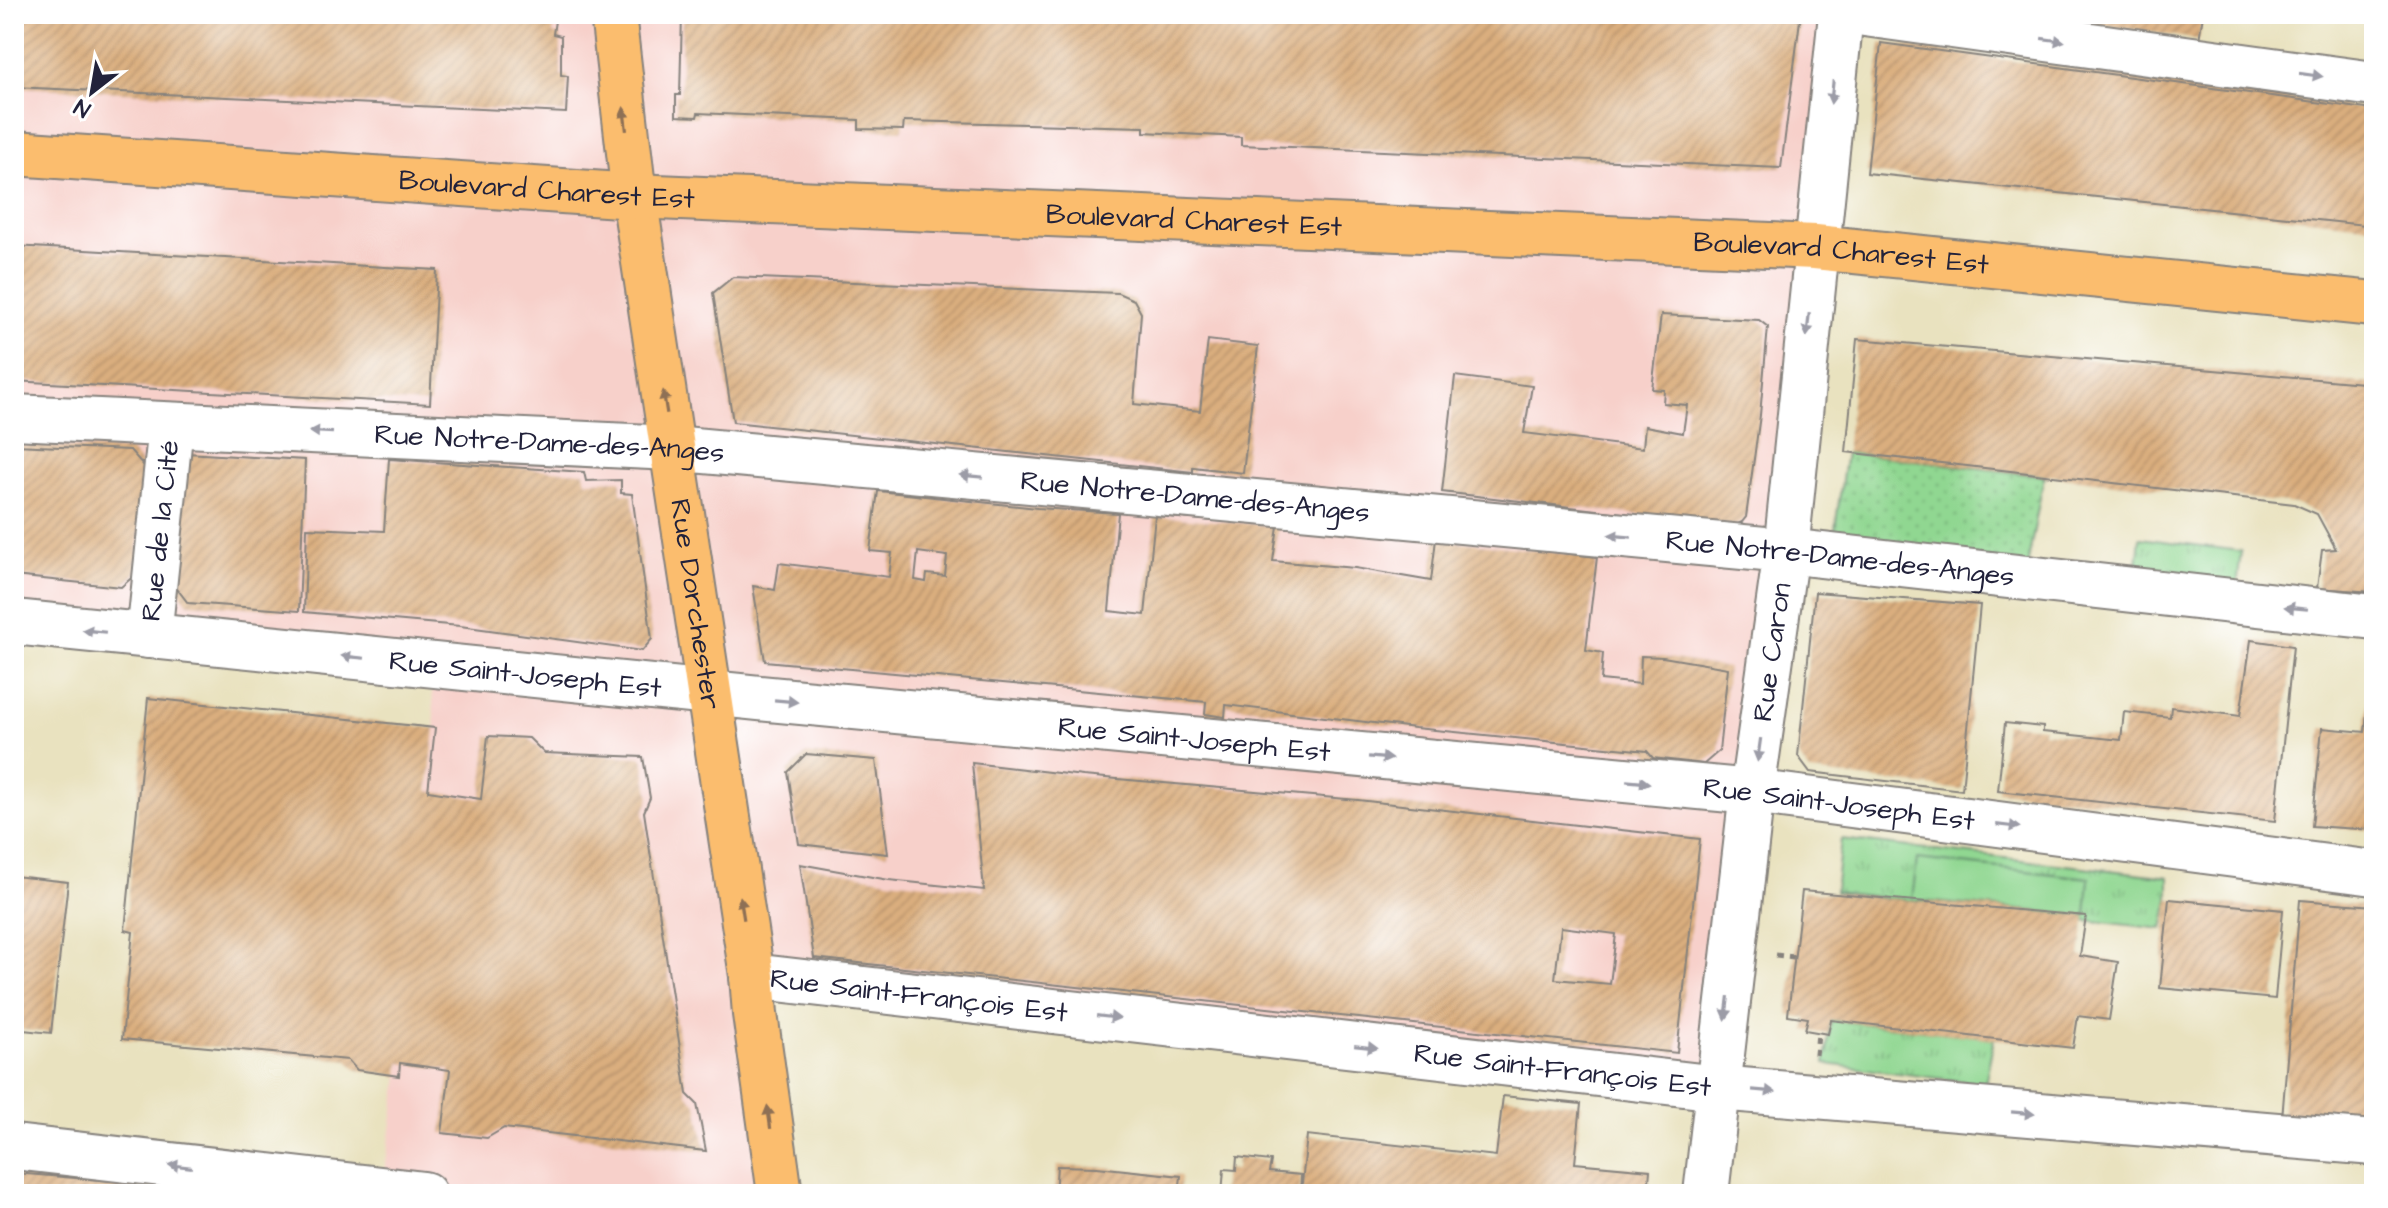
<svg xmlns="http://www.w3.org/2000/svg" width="2388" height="1208" font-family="'Architects Daughter',sans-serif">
	<defs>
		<pattern id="grass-tufts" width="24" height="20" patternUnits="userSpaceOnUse" patternTransform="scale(2)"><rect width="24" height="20" fill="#90d791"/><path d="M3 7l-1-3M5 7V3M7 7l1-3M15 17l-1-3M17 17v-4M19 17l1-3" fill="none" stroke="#7cb87e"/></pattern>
		<pattern id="park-dots" width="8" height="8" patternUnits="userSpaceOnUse" patternTransform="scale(2)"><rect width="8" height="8" fill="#90d791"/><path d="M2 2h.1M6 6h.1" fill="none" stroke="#7cb87e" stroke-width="1.8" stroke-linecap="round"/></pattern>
		<pattern id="building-hatch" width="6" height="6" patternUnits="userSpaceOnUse" patternTransform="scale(2)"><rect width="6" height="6" fill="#daae7e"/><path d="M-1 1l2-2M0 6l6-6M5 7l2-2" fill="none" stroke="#bb956e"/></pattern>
	</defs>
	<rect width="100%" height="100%" fill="#fff"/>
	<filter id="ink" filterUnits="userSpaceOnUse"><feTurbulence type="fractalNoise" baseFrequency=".0125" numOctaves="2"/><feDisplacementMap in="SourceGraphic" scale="16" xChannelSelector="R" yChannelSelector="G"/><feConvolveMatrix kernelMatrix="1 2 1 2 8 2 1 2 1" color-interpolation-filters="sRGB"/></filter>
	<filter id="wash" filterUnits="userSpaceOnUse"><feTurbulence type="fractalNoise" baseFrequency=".006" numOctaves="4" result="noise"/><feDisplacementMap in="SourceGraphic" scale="32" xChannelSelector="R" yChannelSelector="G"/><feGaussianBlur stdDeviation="1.8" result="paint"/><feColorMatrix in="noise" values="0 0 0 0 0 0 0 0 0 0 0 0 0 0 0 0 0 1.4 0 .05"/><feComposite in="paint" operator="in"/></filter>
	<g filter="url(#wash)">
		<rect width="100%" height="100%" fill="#e9e2bf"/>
		<!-- built -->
		<polygon fill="#f7d0ca" points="14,14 1841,14 1718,1088 753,976 780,1194 424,1194 382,1190 399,1076 435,728 430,665 14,623"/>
		<!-- grass -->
		<g fill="url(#grass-tufts)" stroke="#597c66" stroke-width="2">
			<polygon points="2140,538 2241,551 2237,587 2136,573"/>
			<polygon points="1841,839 2169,877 2169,899 2163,929 1835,892"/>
			<polygon points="1831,1020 1994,1038 1985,1084 1825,1064"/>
		</g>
		<!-- park -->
		<polygon fill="url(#park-dots)" stroke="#597c66" stroke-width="2" points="1846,452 2044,476 2025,578 1831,557"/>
		<!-- garden -->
		<polygon fill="#90d791" stroke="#597c66" stroke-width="2" points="1917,859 2089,878 2086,916 1912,900"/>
		<g id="blocks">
			<!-- building -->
			<g fill="url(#building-hatch)" fill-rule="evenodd">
				<polygon points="14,14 556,14 553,34 561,36 561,75 568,76 566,113 14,87"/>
				<polygon points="682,14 1770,14 1800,20 1781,168 1241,145 1241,137 1144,132 1144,127 904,121 903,130 859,129 859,120 698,113 697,117 676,116 676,95 680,95"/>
				<polygon points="2034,14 2203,14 2199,40"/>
				<polygon points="1881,43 2374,110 2374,226 1867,173"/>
				<polygon points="14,246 437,270 430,404 14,381"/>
				<polygon points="733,277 1118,293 1134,300 1141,313 1134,404 1200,411 1208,340 1258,346 1243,473 1193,467 1193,472 733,422 713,293"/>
				<polygon points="1661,315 1759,320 1768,327 1760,415 1746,517 1742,522 1734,526 1442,492 1455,376 1532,386 1524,433 1643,448 1645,426 1683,433 1687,405 1663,403 1664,390 1652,389"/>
				<polygon points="1857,339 2374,384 2374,592 2317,588 2322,550 2336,549 2317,514 2294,504 1846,452"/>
				<polygon points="14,445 130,450 145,467 136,574 121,587 14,576"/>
				<polygon points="186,453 305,460 299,611 188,603 175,586"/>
				<polygon points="389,459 584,472 586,481 621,480 621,493 632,494 652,639 642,651 460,626 304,612 307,528 384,531"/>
				<path d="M878,491L1037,508L1118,513L1109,611L1145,615L1155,516L1278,526L1273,561L1355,568L1431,581L1436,539L1597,557L1586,650L1603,653L1601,680L1640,684L1641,656L1663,657L1728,668L1719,751L1704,764L1653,758L1647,751L1415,728L1226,705L1225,717L1205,714L1206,702L765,661L753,586L775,590L779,563L889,577L892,553L870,551ZM918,552L947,556L945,576L927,574L926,582L915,580Z"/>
				<polygon points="1815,592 1980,605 1962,790 1810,772 1798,756"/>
				<polygon points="2251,640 2293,646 2275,821 1998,791 2005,723 2043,727 2043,732 2121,740 2124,712 2170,717 2171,707 2240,716"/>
				<polygon points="2372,661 2374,661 2374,830 2312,826 2322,728 2365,732"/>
				<polygon points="148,698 435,728 428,791 481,799 488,736 529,738 544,753 643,757 650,798 644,812 687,1094 697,1104 706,1151 504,1128 487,1138 442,1133 450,1070 400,1063 399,1076 357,1070 348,1060 122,1039 133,932 125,930"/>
				<polygon points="806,754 876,760 888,854 799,844 788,772"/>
				<path d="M972,763L1083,776L1358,800L1700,839L1677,1053L814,958L800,864L889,880L984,890ZM1561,927L1616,934L1610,984L1555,979Z"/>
				<polygon points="14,876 68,882 51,1033 14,1029"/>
				<polygon points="1802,891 2086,916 2080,956 2118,962 2109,1020 2078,1016 2073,1048 1831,1020 1828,1034 1805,1030 1808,1018 1788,1015"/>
				<polygon points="2169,899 2283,910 2275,999 2160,988"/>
				<polygon points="2300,900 2374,906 2374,1127 2282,1119"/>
				<polygon points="1503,1096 1581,1104 1575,1163 1650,1170 1648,1194 1301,1194 1307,1135 1496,1156"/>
				<polygon points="1237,1157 1271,1161 1269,1172 1301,1175 1300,1194 1222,1194 1224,1169 1236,1170"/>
				<polygon points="1057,1166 1097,1167 1181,1176 1179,1194 1055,1194"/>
				<polygon points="14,1173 136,1183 135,1194 14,1194"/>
			</g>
		</g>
	</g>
	<g filter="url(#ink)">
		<use href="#blocks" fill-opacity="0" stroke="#86827d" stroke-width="2"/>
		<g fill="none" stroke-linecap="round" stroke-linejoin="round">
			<defs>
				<g id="street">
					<polyline points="1865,14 2374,84"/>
					<path id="s1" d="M14,417L672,448L1786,551L2374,617"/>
					<path id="s2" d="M14,622L759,698L1752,792L2374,873"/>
					<path id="s3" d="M149,636L171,425"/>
					<path id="s4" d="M752,976L1718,1088L2374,1143"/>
					<polyline points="14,1147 424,1194"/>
					<path id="s5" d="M1706,1194L1752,792L1786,551L1841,14"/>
				</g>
				<g id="primary">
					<path id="s6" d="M613,14L634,196L752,976L755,1014L780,1194"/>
					<path id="s7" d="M14,153L634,196L1815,247L2374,304"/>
				</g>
			</defs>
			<!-- street casing -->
			<use href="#street" stroke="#86827d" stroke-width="48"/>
			<!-- primary casing -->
			<use href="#primary" stroke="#86827d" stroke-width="48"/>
			<!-- path -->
			<g stroke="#86827d" stroke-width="5" stroke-dasharray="6 6" stroke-linecap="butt">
				<polyline points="1776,955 1794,957"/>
				<polyline points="1816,1055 1818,1033"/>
			</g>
			<!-- street -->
			<use href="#street" stroke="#fff" stroke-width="44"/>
			<!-- primary -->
			<use href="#primary" stroke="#fbbd6e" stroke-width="44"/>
		</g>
		<!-- one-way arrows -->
		<defs><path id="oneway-solid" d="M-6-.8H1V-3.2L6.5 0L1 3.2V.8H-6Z" transform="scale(2)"/></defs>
		<g fill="#9c9ca7">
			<use href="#oneway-solid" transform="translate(2053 40) rotate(8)"/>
			<use href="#oneway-solid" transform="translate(2311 75) rotate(8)"/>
			<use href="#oneway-solid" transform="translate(1832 92) rotate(96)"/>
			<use href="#oneway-solid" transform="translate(1808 325) rotate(96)"/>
			<use href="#oneway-solid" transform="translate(321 432) rotate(-177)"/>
			<use href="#oneway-solid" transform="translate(971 476) rotate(-175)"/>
			<use href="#oneway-solid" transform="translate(1620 536) rotate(-175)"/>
			<use href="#oneway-solid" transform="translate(2296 608) rotate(-174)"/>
			<use href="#oneway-solid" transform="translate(94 631) rotate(-174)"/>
			<use href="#oneway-solid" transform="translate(353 657) rotate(-174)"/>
			<use href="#oneway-solid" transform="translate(786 701) rotate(5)"/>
			<use href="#oneway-solid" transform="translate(1759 750) rotate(98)"/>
			<use href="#oneway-solid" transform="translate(1380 758) rotate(5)"/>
			<use href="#oneway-solid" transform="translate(1638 782) rotate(5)"/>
			<use href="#oneway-solid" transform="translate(2008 826) rotate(7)"/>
			<use href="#oneway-solid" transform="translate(1727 1008) rotate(97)"/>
			<use href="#oneway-solid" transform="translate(1108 1017) rotate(7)"/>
			<use href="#oneway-solid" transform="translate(1366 1047) rotate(7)"/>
			<use href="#oneway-solid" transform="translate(1764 1091) rotate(5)"/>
			<use href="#oneway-solid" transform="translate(2023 1113) rotate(5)"/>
			<use href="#oneway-solid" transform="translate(180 1166) rotate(-173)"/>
		</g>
		<g fill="#8e7054">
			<use href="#oneway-solid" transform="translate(625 119) rotate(-97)"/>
			<use href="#oneway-solid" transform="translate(665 402) rotate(-99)"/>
			<use href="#oneway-solid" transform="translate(742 908) rotate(-99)"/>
			<use href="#oneway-solid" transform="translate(769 1117) rotate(-98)"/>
		</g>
	</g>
	<g text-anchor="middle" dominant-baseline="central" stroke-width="7" stroke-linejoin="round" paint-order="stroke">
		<!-- street labels -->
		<g font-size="28" fill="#22223b" stroke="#fff">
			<text stroke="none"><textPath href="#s7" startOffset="534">Boulevard Charest Est</textPath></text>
			<text stroke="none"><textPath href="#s7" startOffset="1182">Boulevard Charest Est</textPath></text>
			<text stroke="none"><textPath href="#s7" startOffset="1830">Boulevard Charest Est</textPath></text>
			<text stroke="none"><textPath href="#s1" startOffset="536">Rue Notre-Dame-des-Anges</textPath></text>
			<text stroke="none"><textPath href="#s1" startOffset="1184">Rue Notre-Dame-des-Anges</textPath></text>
			<text stroke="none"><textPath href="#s3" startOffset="106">Rue de la Cité</textPath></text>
			<text stroke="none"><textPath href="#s1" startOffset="1832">Rue Notre-Dame-des-Anges</textPath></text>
			<text stroke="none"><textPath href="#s6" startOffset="596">Rue Dorchester</textPath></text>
			<text stroke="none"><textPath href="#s5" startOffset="546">Rue Caron</textPath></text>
			<text stroke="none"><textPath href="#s2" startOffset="514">Rue Saint-Joseph Est</textPath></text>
			<text stroke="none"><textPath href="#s2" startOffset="1186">Rue Saint-Joseph Est</textPath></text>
			<text stroke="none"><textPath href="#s2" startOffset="1834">Rue Saint-Joseph Est</textPath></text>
			<text stroke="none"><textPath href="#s4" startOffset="168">Rue Saint-François Est</textPath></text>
			<text stroke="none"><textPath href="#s4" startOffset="816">Rue Saint-François Est</textPath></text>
		</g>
	</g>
	<!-- margin -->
	<rect width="2388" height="1208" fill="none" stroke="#fff" stroke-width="48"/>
	<!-- north arrow -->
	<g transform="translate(92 92) rotate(211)" stroke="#ffffff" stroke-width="6" paint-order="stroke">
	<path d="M0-6L14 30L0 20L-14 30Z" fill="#22223b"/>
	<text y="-12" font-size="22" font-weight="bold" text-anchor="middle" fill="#22223b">N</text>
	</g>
</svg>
